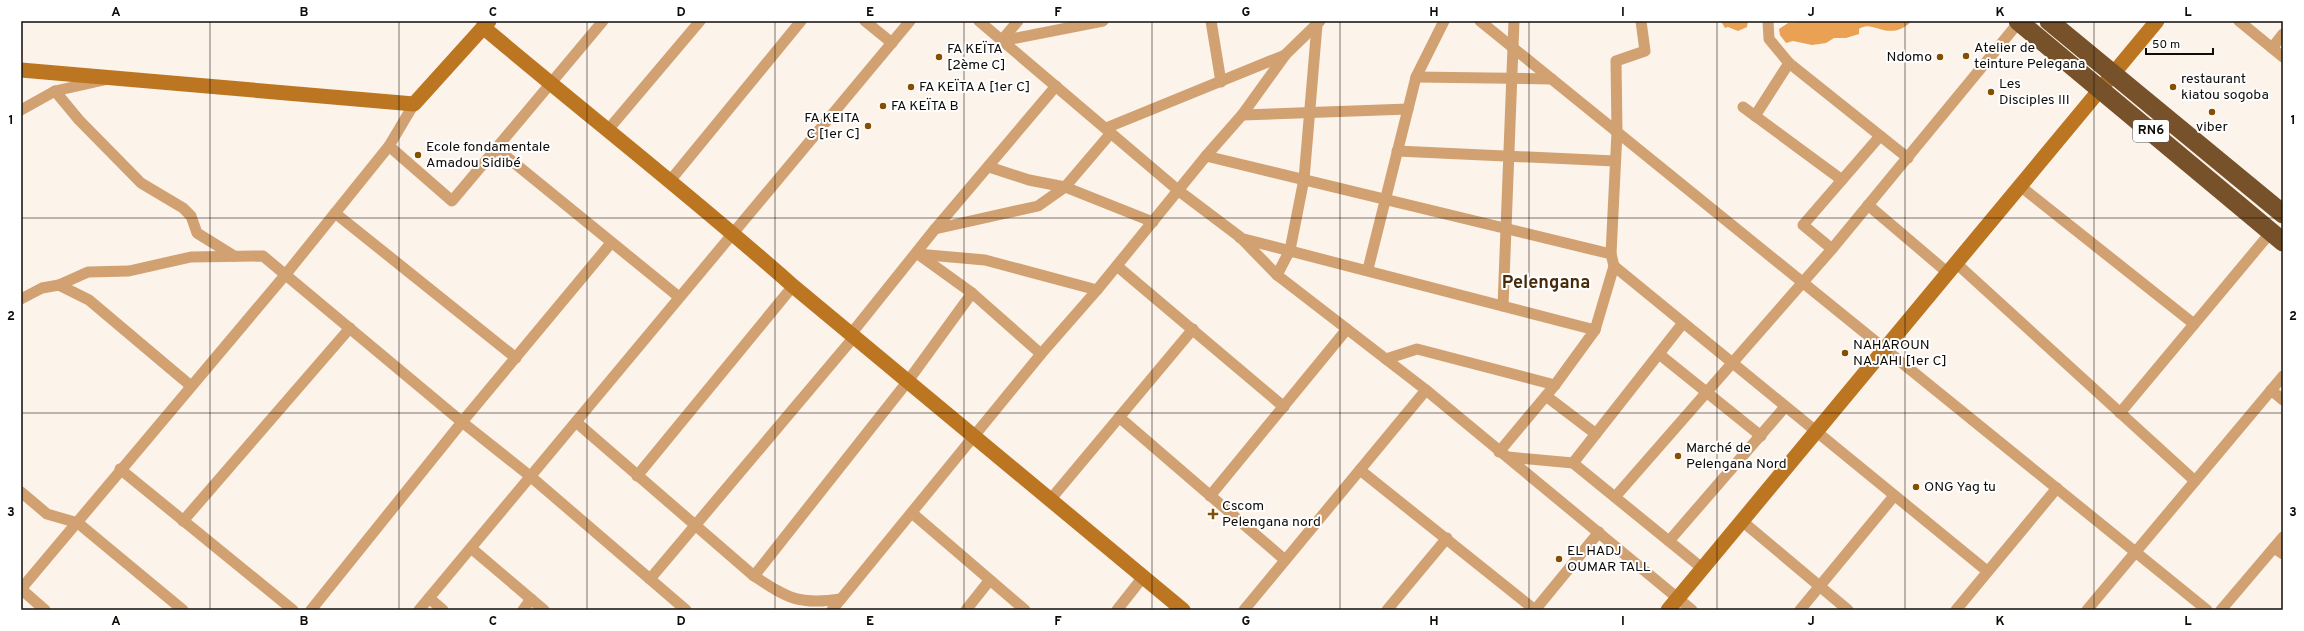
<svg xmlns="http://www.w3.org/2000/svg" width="2304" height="631" font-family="Overpass,sans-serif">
	<rect width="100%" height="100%" fill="#fcf3eb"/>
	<!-- water -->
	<g fill="#eaa153">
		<polygon points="1721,21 1748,21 1747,27 1738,31 1728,27 1725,28"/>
		<path d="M1816,21H1912C1888,44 1873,18 1859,29V34L1846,38H1834L1826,43L1812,45L1793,41L1786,43L1780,35L1779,29L1788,23Z"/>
	</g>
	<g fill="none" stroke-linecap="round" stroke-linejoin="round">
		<!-- street -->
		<g stroke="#d1a172" stroke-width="11">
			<polyline points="865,21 892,43"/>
			<polyline points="979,21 1179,191 1240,237 1277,275 1426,390 1692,610"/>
			<polyline points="1211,21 1221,82"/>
			<polyline points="1480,21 2207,610"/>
			<polyline points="2239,21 2283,57"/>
			<polyline points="1001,41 1103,21"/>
			<polyline points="1001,41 1018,21"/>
			<polyline points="2272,48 2283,34"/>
			<polyline points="1789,63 1908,158"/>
			<polyline points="1416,77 1552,79"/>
			<polyline points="55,91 79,120 141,183 183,208 191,216 197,233 234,256"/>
			<polyline points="1743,107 1842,180"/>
			<polyline points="21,110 55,91 104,80"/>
			<polyline points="1242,115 1408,109"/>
			<polyline points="1755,116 1789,63 1769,39 1768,21"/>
			<polyline points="1106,128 1285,55"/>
			<polyline points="607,131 700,21"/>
			<polyline points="389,146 452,201 603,21"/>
			<polyline points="497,149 679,297"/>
			<polyline points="1397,151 1615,161"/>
			<polyline points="1206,156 1611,254"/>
			<polyline points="989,167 1029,180 1065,187 1153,222"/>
			<polyline points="669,182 801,21"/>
			<polyline points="2020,186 2194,324"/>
			<polyline points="1868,205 1948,273"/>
			<polyline points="335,213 516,358"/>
			<polyline points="935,229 1038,206 1065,187 1111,133"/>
			<polyline points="1240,238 1595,330"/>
			<polyline points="1832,249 1803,225 1880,136"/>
			<polyline points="917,254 985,260 1097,290"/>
			<polyline points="918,254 972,293 1041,354"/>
			<polyline points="1956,263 2195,481"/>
			<polyline points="1117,266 1284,407"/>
			<polyline points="1614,266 1987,571"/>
			<polyline points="1368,269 1416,77 1444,21"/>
			<polyline points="1277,275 1290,250 1304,179 1317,25"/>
			<polyline points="59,285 88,272 129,271 191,257 263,256 462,422 530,476 686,610"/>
			<polyline points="21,299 42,288 59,285 89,300 191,386"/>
			<polyline points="1503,306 1514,21"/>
			<polyline points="851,334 935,229 1056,86"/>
			<polyline points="1659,354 1761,436"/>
			<polyline points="1386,359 1417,349 1555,385"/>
			<polyline points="2271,390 2283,400"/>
			<polyline points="1546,396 1596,434"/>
			<polyline points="2120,413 2271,232"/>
			<polyline points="1119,417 1285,560"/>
			<path d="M576,422L754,576C789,599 799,605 841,599"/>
			<polyline points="1499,452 1555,385 1595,330 1614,266 1611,254 1617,132 1616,61 1645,51 1641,21"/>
			<polyline points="1508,457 1573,463 1702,568"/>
			<polyline points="1573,463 1683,323"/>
			<polyline points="120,469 293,610"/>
			<polyline points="1360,470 1535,610"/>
			<polyline points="637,476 793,286"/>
			<polyline points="21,492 47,514 78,523 183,610"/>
			<polyline points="1210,496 1347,329"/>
			<polyline points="1615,497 1832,249 2019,22"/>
			<polyline points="1050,500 1193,329"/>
			<polyline points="912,513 1025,610"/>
			<polyline points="183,521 350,328"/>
			<polyline points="1742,521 1848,610"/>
			<polyline points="1669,541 1785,407"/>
			<polyline points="471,548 544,610"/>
			<polyline points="2274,548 2283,554"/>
			<polyline points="754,576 908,381 972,293"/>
			<polyline points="650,579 854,337"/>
			<polyline points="21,589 286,274 389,146 414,104"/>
			<polyline points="21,589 45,610"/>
			<polyline points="429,598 443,610"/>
			<polyline points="311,610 462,422 611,243"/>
			<polyline points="419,610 910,21"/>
			<polyline points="523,610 531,599"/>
			<polyline points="832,610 1041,354 1097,290 1206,156 1242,115 1286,54 1320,21"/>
			<polyline points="966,610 989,581"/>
			<polyline points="1117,610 1143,577"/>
			<polyline points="1244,610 1426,390"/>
			<polyline points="1387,610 1447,538"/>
			<polyline points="1535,610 1599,532"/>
			<polyline points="1800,610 1894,496"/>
			<polyline points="1956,610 2057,488"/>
			<polyline points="2087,610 2283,376"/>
			<polyline points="2221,610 2283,537"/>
		</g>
		<!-- secondary -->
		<g stroke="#bc7621" stroke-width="15">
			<path d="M483,27C586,114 693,197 793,286L1183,610"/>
			<polyline points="21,70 414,104 489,21"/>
			<polyline points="1668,610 2157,21"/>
		</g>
		<!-- highway -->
		<g stroke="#775129" stroke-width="19">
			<polyline points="2018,21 2283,242"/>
			<polyline points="2049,21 2283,214"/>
		</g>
	</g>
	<!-- grid -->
	<path fill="none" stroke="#0f0c09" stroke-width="1" stroke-opacity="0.55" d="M210,21V610M399,21V610M587,21V610M775,21V610M964,21V610M1152,21V610M1340,21V610M1529,21V610M1717,21V610M1905,21V610M2094,21V610M21,218H2283M21,413H2283"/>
	<!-- markers -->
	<g fill="#864f00" stroke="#fff" stroke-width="1.5">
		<circle cx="1966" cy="56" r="4"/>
		<circle cx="939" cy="57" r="4"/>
		<circle cx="1940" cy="57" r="4"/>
		<circle cx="911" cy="87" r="4"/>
		<circle cx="2173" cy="87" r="4"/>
		<circle cx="1991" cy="92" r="4"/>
		<circle cx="883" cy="106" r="4"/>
		<circle cx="2212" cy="112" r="4"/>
		<circle cx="868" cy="126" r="4"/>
		<circle cx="418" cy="155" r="4"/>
		<circle cx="1845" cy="353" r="4"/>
		<circle cx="1678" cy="456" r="4"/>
		<circle cx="1916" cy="487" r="4"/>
		<path d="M1211 508h4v4h4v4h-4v4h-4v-4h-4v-4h4z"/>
		<circle cx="1559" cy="559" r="4"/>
	</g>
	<g text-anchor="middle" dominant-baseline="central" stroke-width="4" stroke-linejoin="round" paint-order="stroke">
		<!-- shield labels -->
		<rect fill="#fff" stroke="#575553" stroke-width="1" x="2133" y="120" width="36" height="22" rx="3"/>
		<g font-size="13" font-weight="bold" fill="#0f0c09">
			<text x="2151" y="131">RN6</text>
		</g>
		<!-- poi labels -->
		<g font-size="14" fill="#0f0c09" stroke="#fff" text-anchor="start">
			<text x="1974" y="48">Atelier de<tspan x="1974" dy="16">teinture Pelegana</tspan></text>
			<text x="947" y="49">FA KEÏTA<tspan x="947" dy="16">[2ème C]</tspan></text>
			<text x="1932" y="57" text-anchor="end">Ndomo</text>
			<text x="2181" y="79">restaurant<tspan x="2181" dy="16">kiatou sogoba</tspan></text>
			<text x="1999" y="84">Les<tspan x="1999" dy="16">Disciples III</tspan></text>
			<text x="919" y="87">FA KEÏTA A [1er C]</text>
			<text x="891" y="106">FA KEÏTA B</text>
			<text x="860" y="118" text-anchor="end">FA KEITA<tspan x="860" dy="16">C [1er C]</tspan></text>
			<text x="2212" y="127" text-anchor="middle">viber</text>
			<text x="426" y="147">Ecole fondamentale<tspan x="426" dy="16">Amadou Sidibé</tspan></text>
			<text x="1853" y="345">NAHAROUN<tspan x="1853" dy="16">NAJAHI [1er C]</tspan></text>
			<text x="1686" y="448">Marché de<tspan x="1686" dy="16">Pelengana Nord</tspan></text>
			<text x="1924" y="487">ONG Yag tu</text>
			<text x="1222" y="506">Cscom<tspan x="1222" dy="16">Pelengana nord</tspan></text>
			<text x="1567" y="551">EL HADJ<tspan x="1567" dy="16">OUMAR TALL</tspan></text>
		</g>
		<!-- district labels -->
		<g font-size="18" font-weight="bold" fill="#472c0c" stroke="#fff">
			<text x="1546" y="283">Pelengana</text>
		</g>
	</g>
	<!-- border -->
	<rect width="2304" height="631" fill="none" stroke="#ffffff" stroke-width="44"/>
	<!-- scale -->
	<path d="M2146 48v6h67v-6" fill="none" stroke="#0f0c09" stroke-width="2"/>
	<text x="2152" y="48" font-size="12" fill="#0f0c09" stroke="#ffffff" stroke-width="3" paint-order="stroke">50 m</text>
	<rect x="22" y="22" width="2260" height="587" fill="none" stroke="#0f0c09" stroke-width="1.5"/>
	<g font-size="13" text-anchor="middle" font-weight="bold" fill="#0f0c09">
		<text x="116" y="16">A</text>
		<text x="304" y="16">B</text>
		<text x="493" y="16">C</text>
		<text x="681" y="16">D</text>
		<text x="870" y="16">E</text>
		<text x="1058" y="16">F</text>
		<text x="1246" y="16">G</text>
		<text x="1434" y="16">H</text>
		<text x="1623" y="16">I</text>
		<text x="1811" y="16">J</text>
		<text x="2000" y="16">K</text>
		<text x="2188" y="16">L</text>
		<text x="11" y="124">1</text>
		<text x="2293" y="124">1</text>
		<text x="11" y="320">2</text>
		<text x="2293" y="320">2</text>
		<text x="11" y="516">3</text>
		<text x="2293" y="516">3</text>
		<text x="116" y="625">A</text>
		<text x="304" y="625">B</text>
		<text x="493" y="625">C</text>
		<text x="681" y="625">D</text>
		<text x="870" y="625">E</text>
		<text x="1058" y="625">F</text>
		<text x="1246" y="625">G</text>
		<text x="1434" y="625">H</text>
		<text x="1623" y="625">I</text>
		<text x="1811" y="625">J</text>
		<text x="2000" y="625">K</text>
		<text x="2188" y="625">L</text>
	</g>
</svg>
